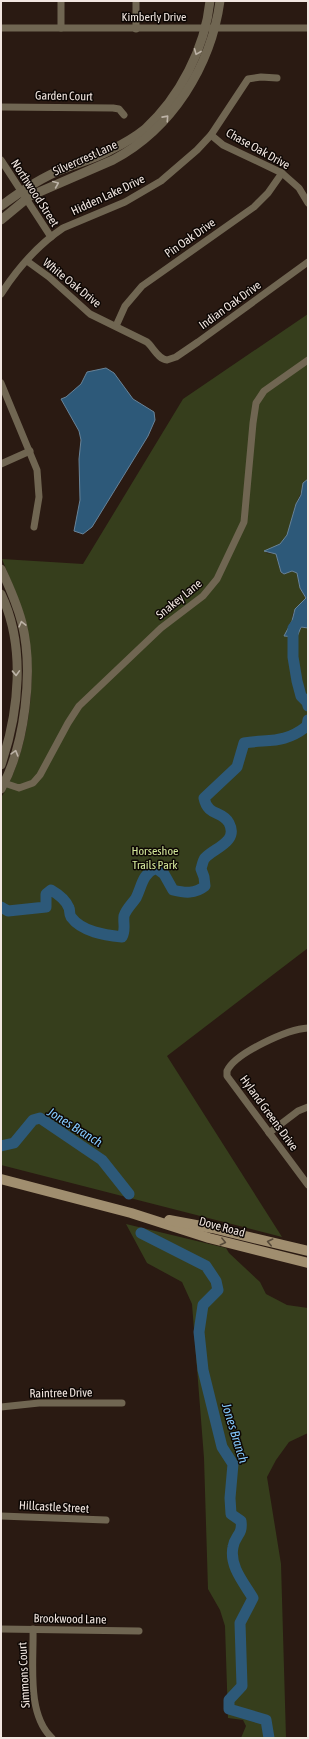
<svg xmlns="http://www.w3.org/2000/svg" width="309" height="1739" font-family="'Asap Condensed',sans-serif">
	<rect width="100%" height="100%" fill="#2a1a12"/>
	<!-- green -->
	<g fill="#363e1c">
		<path d="M308,314V479L303,483C302,492 299,497 296,504C291,516 292,530 284,540C280,545 271,548 266,553L276,554L281,573L284,574L292,571L297,573L300,588L306,598L293,613L292,621L288,626L299,630L301,627L308,628V948L167,1056L282,1237L1,1165V798C29,751 37,685 28,632C25,611 10,579 2,559L83,564L183,399Z"/>
		<polygon points="126,1224 226,1248 229,1253 260,1282 266,1294 287,1305 308,1308 308,1433 289,1442 276,1460 267,1477 281,1564 286,1738 241,1738 246,1726 243,1720 228,1718 225,1626 220,1610 208,1589 204,1458 192,1304 182,1282 147,1263"/>
	</g>
	<!-- water -->
	<g fill="#2d5979" stroke="#688398">
		<polygon points="106,368 114,373 133,399 154,412 155,420 148,436 92,527 83,534 74,531 80,500 79,459 81,440 79,431 61,399 66,397 81,384 87,372"/>
		<polygon points="308,479 308,628 301,627 297,637 284,636 292,621 295,609 306,598 300,588 297,573 292,571 284,574 281,572 276,554 264,551 280,544 287,535 296,504 301,495 303,483"/>
	</g>
	<g fill="none" stroke-linecap="round" stroke-linejoin="round">
		<!-- river -->
		<g stroke="#2d5979" stroke-width="11">
			<polyline points="308,610 293,628 293,657 297,681 301,696 307,702 308,706"/>
			<path d="M1,907L8,911L46,907V894L51,890C58,894 66,900 69,908C70,910 69,914 71,917C82,932 105,935 122,937C126,930 123,923 124,916C126,909 132,904 136,898C142,886 142,874 156,868L164,874L173,890C185,893 195,894 205,886L204,877L201,869C202,866 203,860 205,858C214,848 239,842 229,823C222,810 208,817 204,798L237,767L244,743C270,739 284,744 307,726L308,720"/>
			<polyline points="1,1146 14,1143 33,1120 40,1118 102,1160 129,1194"/>
			<path d="M141,1233L206,1266L216,1281L218,1290L203,1305L199,1332L203,1370L222,1447L233,1464L230,1498L231,1514L241,1521C243,1535 235,1535 233,1547C229,1566 244,1583 253,1598L240,1623L242,1686L229,1700V1709L266,1720L269,1738"/>
		</g>
		<!-- minor -->
		<g stroke="#706652" stroke-width="7">
			<polyline points="1,28 308,28"/>
			<polyline points="61,28 61,1"/>
			<polyline points="136,29 136,1"/>
			<polyline points="1,107 113,108 119,109 124,115"/>
			<polyline points="211,135 223,145 282,173 299,188 308,203"/>
			<polyline points="1,160 51,237"/>
			<path d="M27,261L49,277L90,314L147,342C153,347 158,359 167,360L176,357L198,342L308,262"/>
			<path d="M1,294C17,269 38,245 63,228L125,202L161,181L197,150L211,135L248,79L261,77L277,78"/>
			<polyline points="116,326 125,306 142,286 254,207 268,193 282,173"/>
			<polyline points="1,383 37,470 39,497 34,527"/>
			<polyline points="1,464 30,451"/>
			<polyline points="1,782 19,788 33,783 40,775 68,723 79,706 161,628 203,596 217,579 244,522 253,423 256,403 264,391 308,360"/>
			<path d="M308,1028C288,1029 235,1053 227,1071V1076L308,1185"/>
			<polyline points="269,1133 298,1111 308,1107"/>
			<polyline points="1,1407 39,1403 122,1403"/>
			<polyline points="1,1516 106,1520"/>
			<polyline points="1,1629 139,1631"/>
			<path d="M33,1629C34,1662 26,1714 52,1738"/>
		</g>
		<!-- tertiary -->
		<g stroke="#706652" stroke-width="9">
			<path d="M1,206C21,191 40,178 63,169C78,163 94,159 109,151C121,145 134,138 145,129C180,97 205,48 210,1"/>
			<path d="M1,220L30,196L113,160C172,129 211,66 220,1"/>
			<path d="M1,569C9,586 17,604 22,623C34,671 25,746 1,789"/>
			<path d="M1,594C26,646 19,712 1,765"/>
		</g>
		<!-- secondary -->
		<g stroke="#a08e6f" stroke-width="10">
			<polyline points="1,1179 131,1213 209,1238 308,1263"/>
			<polyline points="169,1220 212,1228 308,1251"/>
		</g>
	</g>
	<!-- one-way arrows -->
	<defs><path id="oneway-chevron" d="M-2-3.5L2.5 0L-2 3.5" fill="none" stroke-width="1.6" stroke-linecap="round" stroke-linejoin="round"/></defs>
	<g stroke="#bdb3a7">
		<use href="#oneway-chevron" transform="translate(197 52) rotate(112)"/>
		<use href="#oneway-chevron" transform="translate(166 118) rotate(-48)"/>
		<use href="#oneway-chevron" transform="translate(56 184) rotate(-23)"/>
		<use href="#oneway-chevron" transform="translate(22 624) rotate(-104)"/>
		<use href="#oneway-chevron" transform="translate(16 673) rotate(88)"/>
		<use href="#oneway-chevron" transform="translate(15 753) rotate(-74)"/>
	</g>
	<g stroke="#564a3a">
		<use href="#oneway-chevron" transform="translate(223 1242) rotate(14)"/>
		<use href="#oneway-chevron" transform="translate(270 1242) rotate(-167)"/>
	</g>
	<g text-anchor="middle" dominant-baseline="central" stroke-width="3" stroke-linejoin="round" paint-order="stroke">
		<!-- street labels -->
		<g font-size="12" fill="#f1e6e0" stroke="#0d0704">
			<text x="154" y="17">Kimberly Drive</text>
			<text transform="translate(64 96) rotate(1)">Garden Court</text>
			<text transform="translate(258 149) rotate(29)">Chase Oak Drive</text>
			<text transform="translate(85 158) rotate(-24)">Silvercrest Lane</text>
			<text transform="translate(35 193) rotate(57)">Northwood Street</text>
			<text transform="translate(108 195) rotate(-25)">Hidden Lake Drive</text>
			<text transform="translate(190 238) rotate(-35)">Pin Oak Drive</text>
			<text transform="translate(72 283) rotate(39)">White Oak Drive</text>
			<text transform="translate(230 305) rotate(-36)">Indian Oak Drive</text>
			<text transform="translate(179 599) rotate(-39)">Snakey Lane</text>
			<text transform="translate(269 1113) rotate(54)">Hyland Greens Drive</text>
			<text transform="translate(222 1227) rotate(15)">Dove Road</text>
			<text transform="translate(61 1393) rotate(-1)">Raintree Drive</text>
			<text transform="translate(54 1507) rotate(3)">Hillcastle Street</text>
			<text transform="translate(70 1619) rotate(1)">Brookwood Lane</text>
			<text transform="translate(24 1675) rotate(-93)">Simmons Court</text>
		</g>
		<!-- park labels -->
		<g font-size="12" fill="#d3e79a" stroke="#0d0704">
			<text x="155" y="851">Horseshoe<tspan x="155" dy="14">Trails Park</tspan></text>
		</g>
		<!-- water labels -->
		<g font-size="13" font-style="italic" fill="#84c9fd" stroke="#0d0704">
			<text transform="translate(75 1127) rotate(32)">Jones Branch</text>
			<text transform="translate(235 1433) rotate(73)">Jones Branch</text>
		</g>
	</g>
	<!-- border -->
	<rect width="309" height="1739" fill="none" stroke="#f1e6e0" stroke-width="4"/>
</svg>
